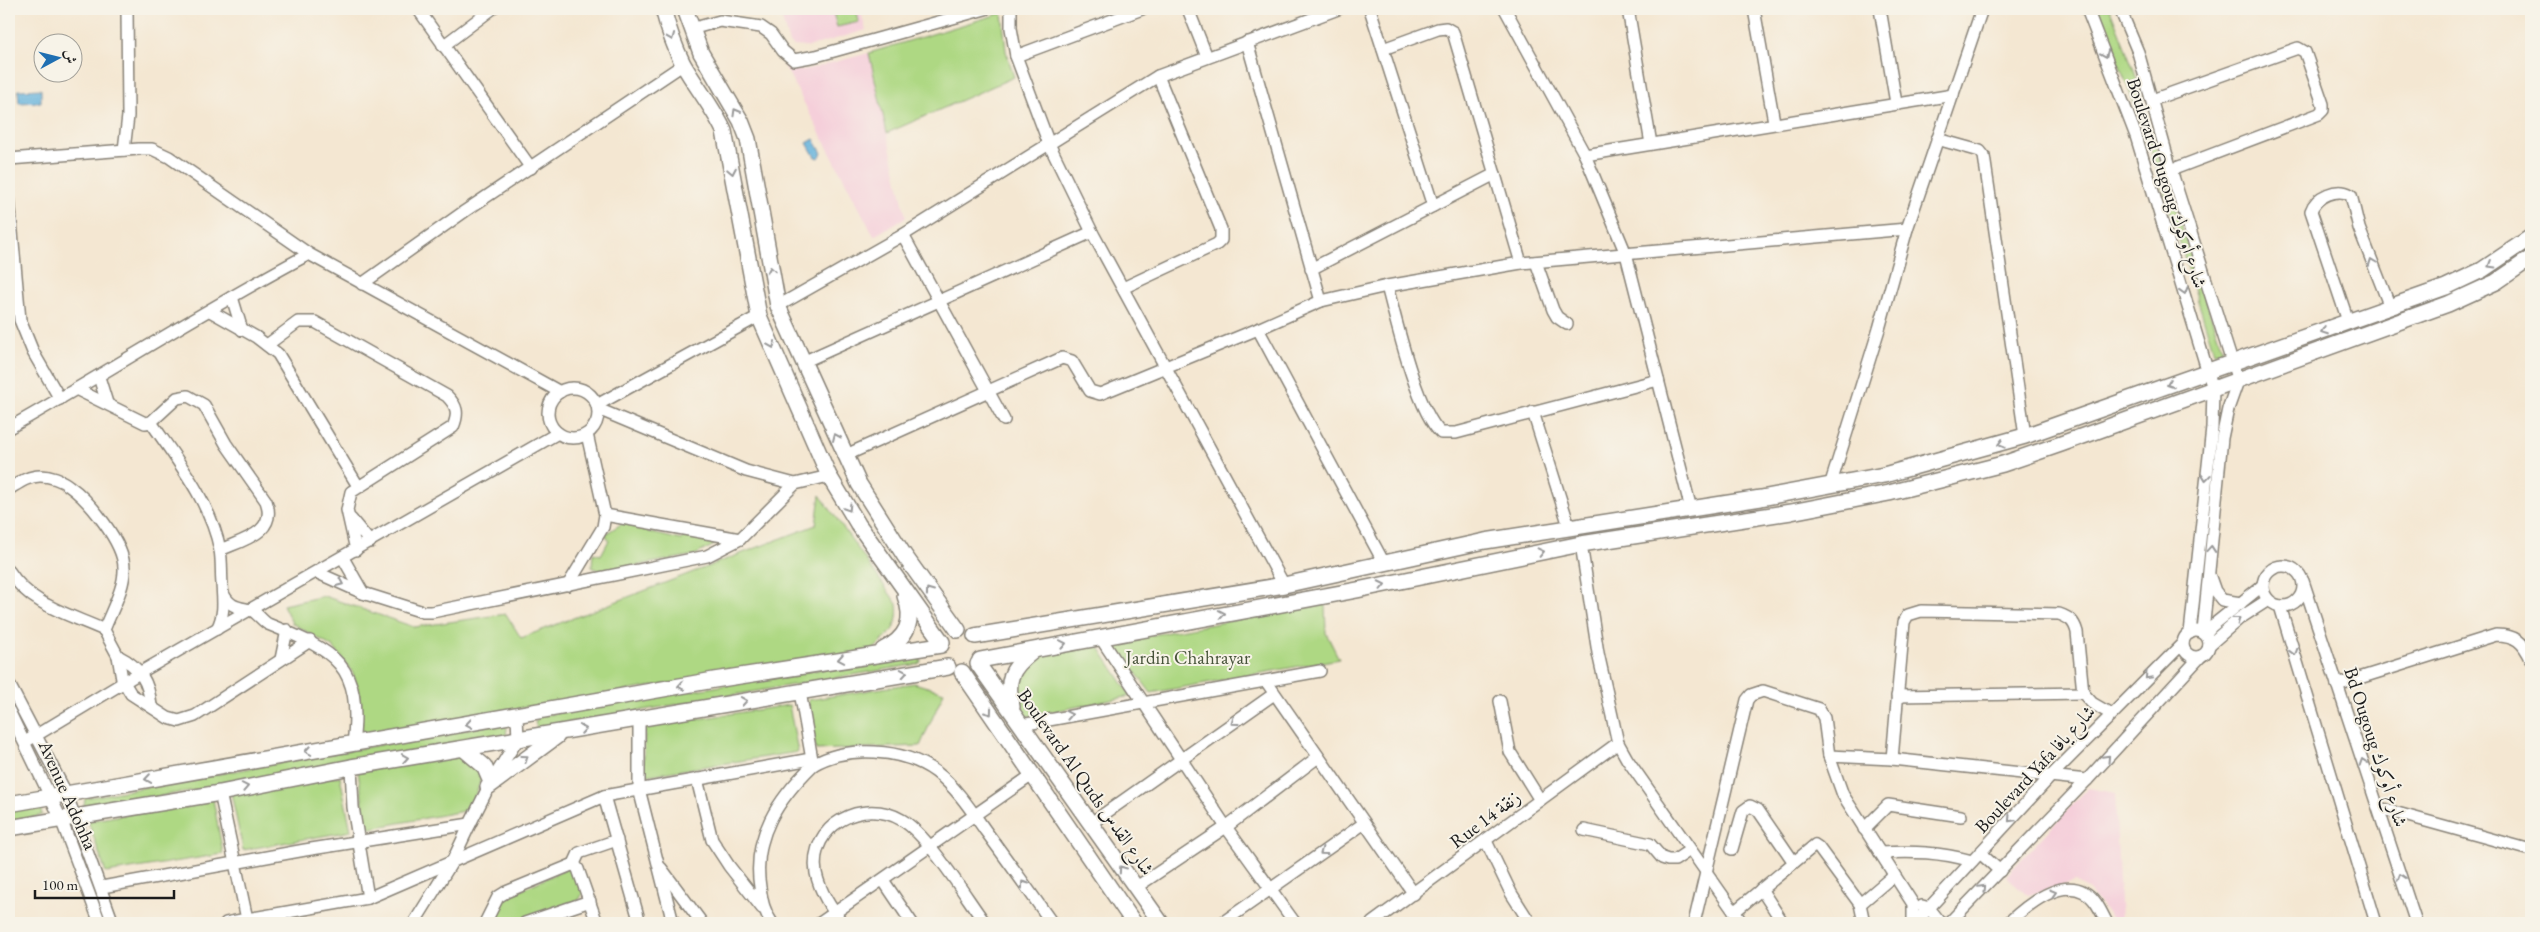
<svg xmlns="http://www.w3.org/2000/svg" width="2540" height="932" font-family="'EB Garamond',Amiri,serif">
	<rect width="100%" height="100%" fill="#f7f3e8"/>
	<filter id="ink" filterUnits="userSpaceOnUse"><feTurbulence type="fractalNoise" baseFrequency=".02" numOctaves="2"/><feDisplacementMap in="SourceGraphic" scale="10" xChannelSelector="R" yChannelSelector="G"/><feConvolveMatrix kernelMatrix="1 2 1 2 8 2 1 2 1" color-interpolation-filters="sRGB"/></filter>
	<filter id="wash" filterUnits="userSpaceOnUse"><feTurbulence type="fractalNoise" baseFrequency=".0096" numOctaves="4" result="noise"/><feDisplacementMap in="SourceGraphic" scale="20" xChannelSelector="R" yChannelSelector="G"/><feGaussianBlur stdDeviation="1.12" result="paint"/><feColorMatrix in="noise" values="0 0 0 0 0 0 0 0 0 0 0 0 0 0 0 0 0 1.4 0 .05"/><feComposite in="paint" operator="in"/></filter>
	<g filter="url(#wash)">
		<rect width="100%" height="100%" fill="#f4e7d2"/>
		<!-- built -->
		<g fill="#f5cfda">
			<polygon points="779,9 860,9 866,30 808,47 794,46 789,43"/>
			<polygon points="869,53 906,217 874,236 782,61 795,69 805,70"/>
			<polygon points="2088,788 2115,793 2121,923 2115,923 2089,890 2075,882 2028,895 2006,876"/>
		</g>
		<!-- green -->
		<g fill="#aed883" stroke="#657a50">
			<polygon points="832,9 856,9 859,22 837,27"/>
			<polygon points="2097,9 2110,9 2134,70 2149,127 2223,352 2214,352 2144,128"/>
			<polygon points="1002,13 1006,51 1014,77 887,133 869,53"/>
			<path d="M820,495L897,604C900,628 889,634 873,650L358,735L359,691L352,671L334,648L292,623L283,605L324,596L414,627L506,614L521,638L816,525Z"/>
			<polygon points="623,523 649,526 648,532 681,540 686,534 711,540 714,545 695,555 601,572 592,567 593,553 601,555 609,540 605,534"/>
			<polygon points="1325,604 1326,633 1339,659 1151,693 1113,642"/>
			<polygon points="1096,643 1131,696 1025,717 1017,710 1016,670 1033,657"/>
			<polygon points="919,653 921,662 918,664 537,728 535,722 540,716"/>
			<polygon points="914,683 944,692 920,746 816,750 808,700"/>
			<polygon points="789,705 798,752 643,776 645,727"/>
			<polygon points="501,723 507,728 506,735 88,809 84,806 85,798"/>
			<path d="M463,752C489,776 481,780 469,810L367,829L358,772Z"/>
			<polygon points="340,776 351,831 243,850 231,793"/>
			<polygon points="213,799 223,854 106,873 88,821"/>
			<polygon points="40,805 42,815 9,824 9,809"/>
			<polygon points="569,868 575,872 583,893 579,900 531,917 518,923 488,923 500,899"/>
		</g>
		<!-- water -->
		<g fill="#61b0db" stroke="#3e667c">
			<polygon points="41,89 41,102 19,103 18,90"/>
			<polygon points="814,139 822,153 819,158 815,157 807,143"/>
		</g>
	</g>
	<g filter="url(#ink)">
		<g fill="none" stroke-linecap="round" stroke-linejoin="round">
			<defs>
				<g id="minor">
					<polyline points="418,9 531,168"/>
					<polyline points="1011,9 1011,28 1016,56 1049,144 1092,232 1284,585"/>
					<polyline points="1188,9 1207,57"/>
					<polyline points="1370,9 1433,206"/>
					<polyline points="1505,9 1585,155"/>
					<polyline points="1628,9 1651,144"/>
					<polyline points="1754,9 1774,122"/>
					<polyline points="1880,9 1896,103"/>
					<polyline points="2087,9 2136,136 2213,389 2212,428 2190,633"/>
					<polyline points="2120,9 2138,52 2171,170 2238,381 2228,409 2222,438 2203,632"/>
					<polyline points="691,29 720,21 761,27 771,34 783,51 794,60 816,56 985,9"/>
					<polyline points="1247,42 1321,301"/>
					<polyline points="443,46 492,9"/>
					<polyline points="1383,49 1438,29 1446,28 1453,32 1521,263"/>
					<polyline points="1016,56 1142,9"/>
					<polyline points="2152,100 2298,48 2305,52 2323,104 2323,110 2319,114 2171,170"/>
					<polyline points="1937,139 1980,151 1984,156 2025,436"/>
					<polyline points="124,150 128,116 127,9"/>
					<polyline points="9,159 139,149 152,149 169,157 309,254 560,392"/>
					<polyline points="9,198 20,320 33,352 60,399"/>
					<polyline points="903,235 1004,420"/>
					<polyline points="1536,262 1553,310 1557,317 1567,324"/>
					<polyline points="1311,269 1495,174"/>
					<polyline points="362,284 465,211 684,64"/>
					<path d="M1387,286C1396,320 1417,412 1441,433H1456L1658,380"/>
					<polyline points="1123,288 1217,244 1221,240 1221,229 1158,76"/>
					<polyline points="232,297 242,330"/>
					<polyline points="778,306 903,235 1158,76 1338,9"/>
					<polyline points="210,311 256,337 278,354 358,486"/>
					<path d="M2348,321L2311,211C2316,196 2337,187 2351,195L2359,228L2390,307"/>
					<path d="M267,345L298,322H315L447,396C457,406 459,413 453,427L351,492L347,510L356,550"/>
					<polyline points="803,362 1092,232"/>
					<polyline points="99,377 107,403"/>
					<circle cx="573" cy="413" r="25"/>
					<path d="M78,390L145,423L151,422L177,398L188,396L204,405L226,444L266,501C278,533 242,540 220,550"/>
					<polyline points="597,405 759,316"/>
					<polyline points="598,409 746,471 795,484"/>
					<polyline points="1533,412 1569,526"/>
					<path d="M151,422C177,460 211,503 220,550C222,561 221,573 222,584C223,601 225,614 217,629"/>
					<path d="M9,428C110,371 207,308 309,254"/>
					<polyline points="844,456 1062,358 1072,361 1090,391 1100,394 1258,329"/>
					<polyline points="1830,486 1879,329 1907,229 1982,9"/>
					<path d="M9,489C19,483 28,476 40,476C50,476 62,480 69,486C89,500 124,543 124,568C125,588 111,611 104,630L118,656L122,679L131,694L168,718L179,721L195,716L310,641"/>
					<polyline points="1691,509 1626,254 1585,155 1953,95"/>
					<polyline points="605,515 740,539"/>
					<polyline points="351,519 370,542"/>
					<polyline points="1581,544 1598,653 1618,743 1627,759 1742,923"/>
					<polyline points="343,558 363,593"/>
					<polyline points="1384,563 1258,329 1321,301 1387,286 1521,263 1907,229"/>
					<circle cx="2283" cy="586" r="20"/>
					<path d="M9,571C31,606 69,614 104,630"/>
					<polyline points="318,573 363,593 423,612 432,612 707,556 740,539 795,484 829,476"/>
					<polyline points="2210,577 2215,591 2222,600 2241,603"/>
					<polyline points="2303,581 2416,923"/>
					<polyline points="568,585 603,527 605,515 587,434"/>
					<path d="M223,593C229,607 238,607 250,610C256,611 262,621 268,624C335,651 363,664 353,744"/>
					<polyline points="2280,606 2376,923"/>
					<circle cx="2196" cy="644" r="13"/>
					<polyline points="2205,634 2212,626 2263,585"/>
					<polyline points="1100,637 1226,827 1295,923"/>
					<polyline points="2209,645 2240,618 2268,600"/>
					<path d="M118,656C140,667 149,682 151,706"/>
					<polyline points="281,659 287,630"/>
					<polyline points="1266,681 1414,894"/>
					<polyline points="9,684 66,793 113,923"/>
					<path d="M2337,685L2496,635C2516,635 2523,642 2531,659"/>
					<polyline points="1897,696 2083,693"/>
					<polyline points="1500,701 1510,752 1540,800"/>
					<polyline points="9,711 61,819 100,923"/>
					<polyline points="639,719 639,789 673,923"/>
					<polyline points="1021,725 1320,671"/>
					<polyline points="25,742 141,672 558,433"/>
					<path d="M1892,759L1904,622L1908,615L1921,611L2059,614C2070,618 2074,621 2077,632L2083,693L2092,703L2111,714"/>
					<path d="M813,765C847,745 903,748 936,772C956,787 971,810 985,830C1008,861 1030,892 1052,923"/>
					<polyline points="697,779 712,840 729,866 762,908"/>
					<polyline points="220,793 247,919 226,923"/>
					<polyline points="604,796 640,923"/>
					<polyline points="2379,808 2531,850"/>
					<polyline points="470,824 491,782 518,739 517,717"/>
					<polyline points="1090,824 1274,694"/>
					<polyline points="1864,829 1888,805 1961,816"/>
					<polyline points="1584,830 1650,844 1662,858 1668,860 1675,860 1690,850"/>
					<polyline points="1486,841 1511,893 1530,923"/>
					<polyline points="1732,849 1743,811 1750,806 1758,810 1793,861"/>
					<path d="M1880,853C1913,851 1940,852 1972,861"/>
					<polyline points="1980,853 2000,871"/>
					<polyline points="574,864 579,853 617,840"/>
					<polyline points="661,868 702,923"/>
					<polyline points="883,880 912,923"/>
					<polyline points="102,887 305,850 470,824 452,862 414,923"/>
					<polyline points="1135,888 1226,827 1318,757"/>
					<polyline points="1761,889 1783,923"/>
					<polyline points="368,898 604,796 811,759"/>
					<polyline points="1860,904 1863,918 1862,923"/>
					<polyline points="1922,906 1929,908 1941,923"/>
					<polyline points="1734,912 1815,845 1818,847 1860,904 1894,875"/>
					<polyline points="247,919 368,898 353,807 351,767"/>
					<polyline points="485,923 498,897 506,892 574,864 578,869 597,923"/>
					<polyline points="525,923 590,901"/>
					<path d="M772,923C764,911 762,902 760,887C752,837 778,799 813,765L800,692"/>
					<polyline points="820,923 1032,775"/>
					<path d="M842,923C831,908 820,892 816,873C808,825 863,797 902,820C929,836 965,896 985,923"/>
					<polyline points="1222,923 1363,824"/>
					<polyline points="1372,923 1618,743"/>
					<polyline points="1694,923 1747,700 1751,695 1763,691 1819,709 1824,718 1829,756"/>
					<polyline points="1913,923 1913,904 1843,795 1829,756 1892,759 2087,780"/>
					<polyline points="1915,923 2052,775 2183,643"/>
					<polyline points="1949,923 2087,780 2201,656"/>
					<path d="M2008,923C2025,907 2059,878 2084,892C2096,898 2101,912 2107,923"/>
				</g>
				<g id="major">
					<path d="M663,9C668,28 674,46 683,64C696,87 713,107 724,131L759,316L829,476L858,524L942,642"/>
					<polyline points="685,9 701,53 741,121 748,139 778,306 859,484 904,555 958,630"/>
					<polyline points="975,636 1284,585 1485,541 1761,498 1884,475 2025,436 2446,287 2482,270 2531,237"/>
					<path d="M883,650C907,638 915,621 905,596"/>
					<polyline points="980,660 1357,590 1581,544 1791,512 1889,493 2003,464 2061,444 2448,304 2496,282 2531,258"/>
					<polyline points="978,664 1161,923"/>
					<polyline points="962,672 1134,923"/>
					<path d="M1012,707C1006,680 1010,669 1032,652"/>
					<polyline points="464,749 484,766 491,782"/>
					<polyline points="488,787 557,736"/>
					<polyline points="9,804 714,680 941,645"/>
					<polyline points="9,828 220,793 351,767 948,667"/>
				</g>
			</defs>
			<!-- minor casing -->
			<use href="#minor" stroke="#888277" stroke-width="14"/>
			<!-- major casing -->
			<use href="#major" stroke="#888277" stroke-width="18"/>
			<!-- minor -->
			<use href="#minor" stroke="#fff" stroke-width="11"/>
			<!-- major -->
			<use href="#major" stroke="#fff" stroke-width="15"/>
		</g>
		<!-- one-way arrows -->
		<defs><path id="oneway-chevron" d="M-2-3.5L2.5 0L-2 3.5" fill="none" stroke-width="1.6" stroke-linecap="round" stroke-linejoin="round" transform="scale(1.25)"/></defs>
		<g stroke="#999">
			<use href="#oneway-chevron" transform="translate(671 37) rotate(68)"/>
			<use href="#oneway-chevron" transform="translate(2105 54) rotate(68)"/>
			<use href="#oneway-chevron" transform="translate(736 112) rotate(-120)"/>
			<use href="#oneway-chevron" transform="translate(732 171) rotate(79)"/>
			<use href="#oneway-chevron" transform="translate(2372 262) rotate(-111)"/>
			<use href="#oneway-chevron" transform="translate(2491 265) rotate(149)"/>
			<use href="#oneway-chevron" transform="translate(771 270) rotate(-100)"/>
			<use href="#oneway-chevron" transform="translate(2184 291) rotate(73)"/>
			<use href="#oneway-chevron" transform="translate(2324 331) rotate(159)"/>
			<use href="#oneway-chevron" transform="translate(772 345) rotate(67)"/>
			<use href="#oneway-chevron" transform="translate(2170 384) rotate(160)"/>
			<use href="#oneway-chevron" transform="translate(836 437) rotate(-114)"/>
			<use href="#oneway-chevron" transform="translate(2001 444) rotate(164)"/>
			<use href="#oneway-chevron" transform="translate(2206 477) rotate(96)"/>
			<use href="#oneway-chevron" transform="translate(848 508) rotate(58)"/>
			<use href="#oneway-chevron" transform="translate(2211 549) rotate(-85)"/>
			<use href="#oneway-chevron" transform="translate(1541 552) rotate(-13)"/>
			<use href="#oneway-chevron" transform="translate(340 583) rotate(24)"/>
			<use href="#oneway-chevron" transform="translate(1382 585) rotate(-12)"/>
			<use href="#oneway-chevron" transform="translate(929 591) rotate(-126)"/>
			<use href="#oneway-chevron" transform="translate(1222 614) rotate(-10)"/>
			<use href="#oneway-chevron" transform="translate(2237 620) rotate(-37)"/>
			<use href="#oneway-chevron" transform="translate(1063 644) rotate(-11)"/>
			<use href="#oneway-chevron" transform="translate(2294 652) rotate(73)"/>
			<use href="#oneway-chevron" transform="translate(841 659) rotate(170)"/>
			<use href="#oneway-chevron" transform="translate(904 673) rotate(-10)"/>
			<use href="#oneway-chevron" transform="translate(2148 676) rotate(134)"/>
			<use href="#oneway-chevron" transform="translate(681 686) rotate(170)"/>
			<use href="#oneway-chevron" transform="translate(744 701) rotate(-9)"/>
			<use href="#oneway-chevron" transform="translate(989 712) rotate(54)"/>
			<use href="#oneway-chevron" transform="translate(1069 715) rotate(-11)"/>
			<use href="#oneway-chevron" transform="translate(1234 722) rotate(144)"/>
			<use href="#oneway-chevron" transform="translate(469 724) rotate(171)"/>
			<use href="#oneway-chevron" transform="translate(583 729) rotate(-9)"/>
			<use href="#oneway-chevron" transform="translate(308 751) rotate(170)"/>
			<use href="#oneway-chevron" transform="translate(405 758) rotate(-9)"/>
			<use href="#oneway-chevron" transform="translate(525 758) rotate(-36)"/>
			<use href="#oneway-chevron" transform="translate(2107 758) rotate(-47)"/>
			<use href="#oneway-chevron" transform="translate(2363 762) rotate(-109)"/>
			<use href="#oneway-chevron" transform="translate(148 779) rotate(172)"/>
			<use href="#oneway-chevron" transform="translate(245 787) rotate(-11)"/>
			<use href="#oneway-chevron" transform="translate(2011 819) rotate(133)"/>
			<use href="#oneway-chevron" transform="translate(1323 852) rotate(144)"/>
			<use href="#oneway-chevron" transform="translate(1122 869) rotate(-125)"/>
			<use href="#oneway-chevron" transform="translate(2401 877) rotate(-108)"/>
			<use href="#oneway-chevron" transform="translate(1024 884) rotate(-126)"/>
			<use href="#oneway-chevron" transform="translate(1983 888) rotate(-46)"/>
			<use href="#oneway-chevron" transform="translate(2053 893) rotate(-17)"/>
		</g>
	</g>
	<g text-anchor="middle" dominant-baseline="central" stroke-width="4" stroke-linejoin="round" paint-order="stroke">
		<!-- street labels -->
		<g font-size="19" fill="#1c1c1c" stroke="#f7f3e8">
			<text transform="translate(2167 183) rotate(72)">Boulevard Ougoug شارع أوكوك</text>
			<text transform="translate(2376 747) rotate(72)">Bd Ougoug شارع أوكوك</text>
			<text transform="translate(2035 769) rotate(-47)">Boulevard Yafa شارع يافا</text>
			<text transform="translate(1086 782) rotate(55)">Boulevard Al Quds شارع القدس</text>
			<text transform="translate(68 795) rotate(66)">Avenue Adohha</text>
			<text transform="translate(1485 819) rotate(-37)">Rue 14 زنقة</text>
		</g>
		<!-- park labels -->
		<g font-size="19" fill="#48543b" stroke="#f7f3e8">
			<text x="1188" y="657">Jardin Chahrayar</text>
		</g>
	</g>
	<!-- margin -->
	<rect width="2540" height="932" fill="none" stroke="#f7f3e8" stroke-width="30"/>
	<!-- north arrow -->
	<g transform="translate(58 58) rotate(83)"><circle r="24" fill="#f7f3e8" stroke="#9f9d96"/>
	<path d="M0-4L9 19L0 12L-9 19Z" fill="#1f6fb2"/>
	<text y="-8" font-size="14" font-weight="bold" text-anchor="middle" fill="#1c1c1c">ش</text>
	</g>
	<!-- scale -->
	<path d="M35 890v8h139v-8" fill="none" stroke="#1c1c1c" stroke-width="2.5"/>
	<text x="42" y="890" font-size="15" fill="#1c1c1c" stroke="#f7f3e8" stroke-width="4" paint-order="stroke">100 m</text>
</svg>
